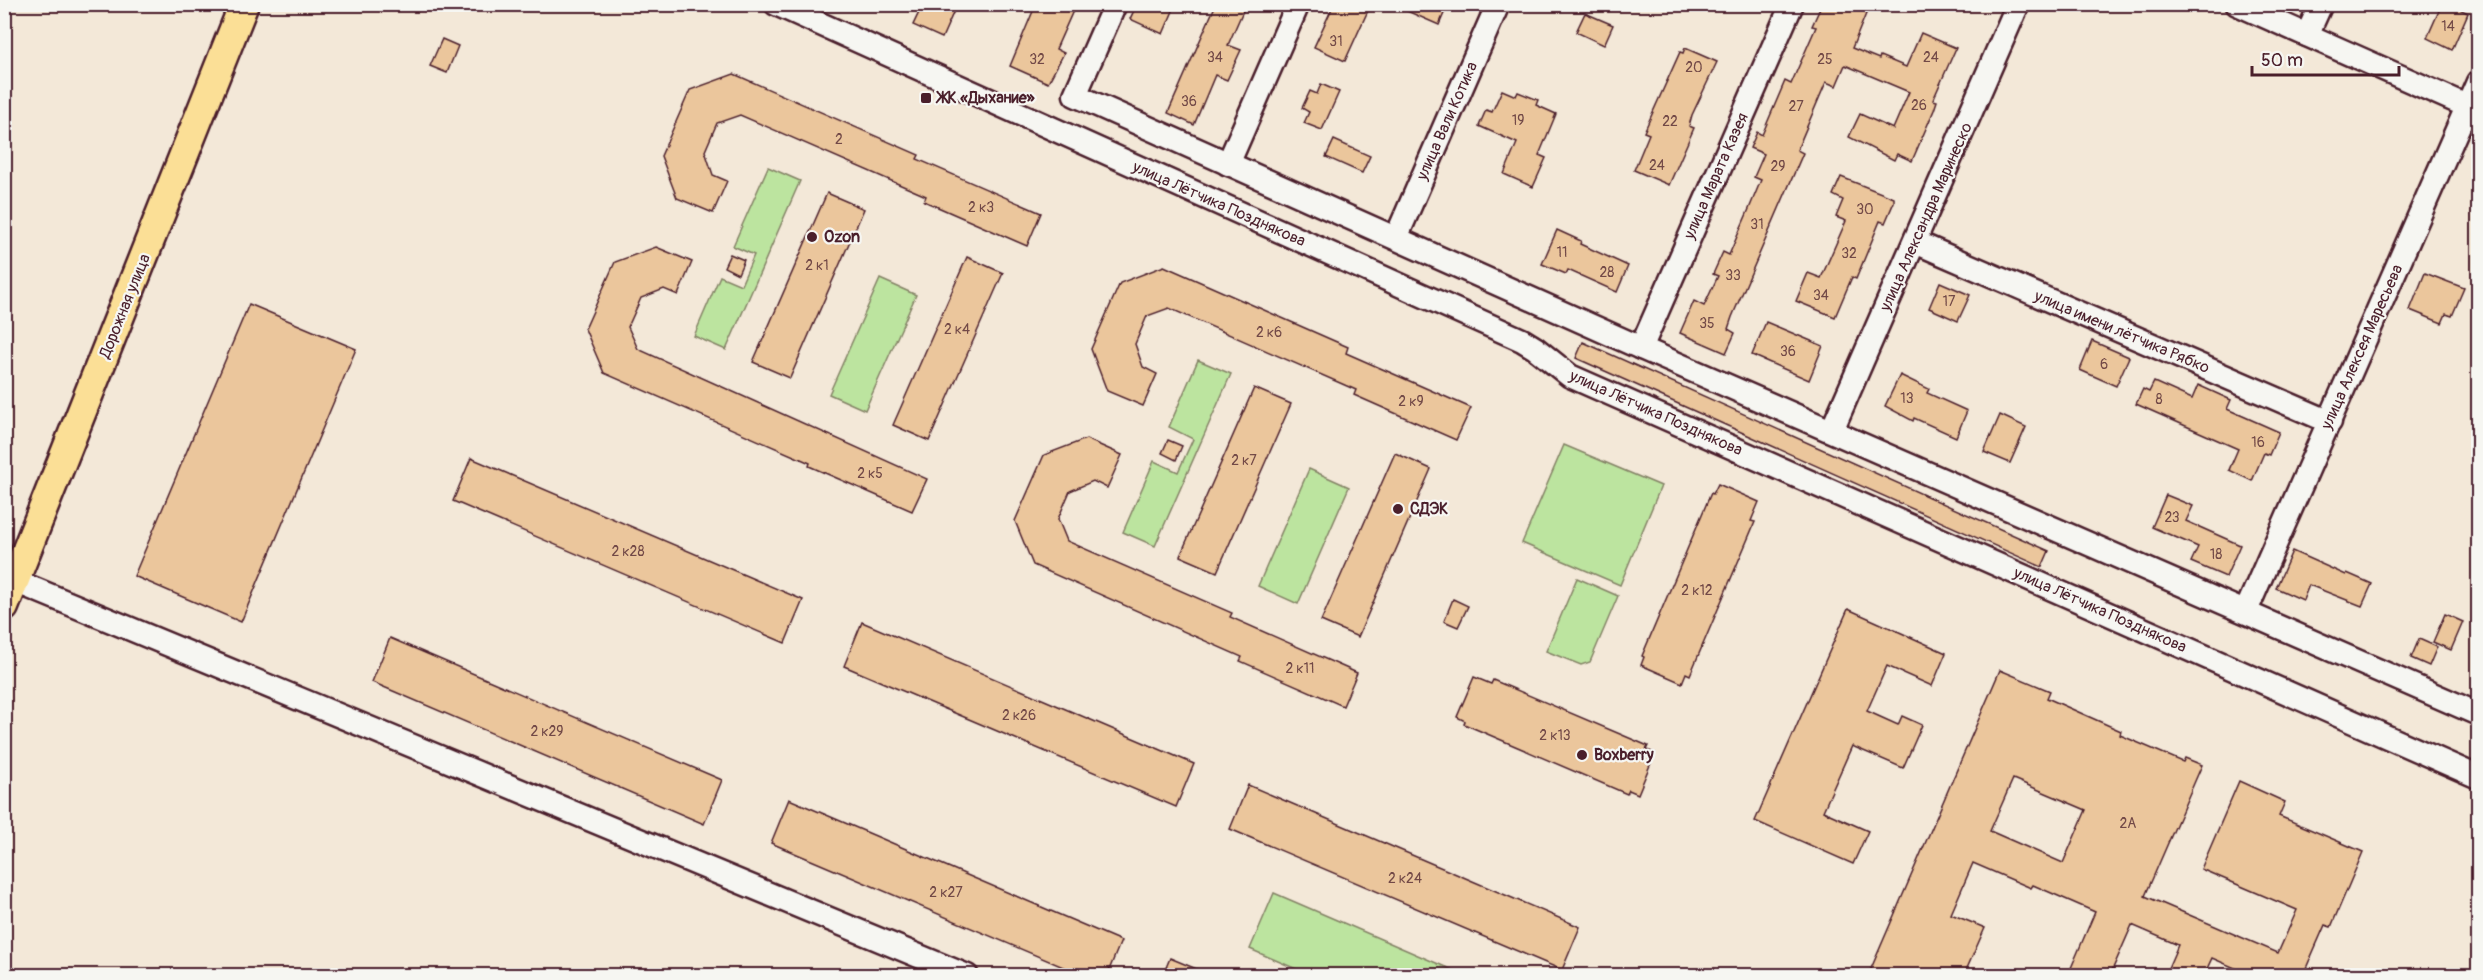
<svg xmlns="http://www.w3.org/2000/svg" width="2483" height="980" font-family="Pangolin,sans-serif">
	<rect width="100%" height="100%" fill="#f3e8d8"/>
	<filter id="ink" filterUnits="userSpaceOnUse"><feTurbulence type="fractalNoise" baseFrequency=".0167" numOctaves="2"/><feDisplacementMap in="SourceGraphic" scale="12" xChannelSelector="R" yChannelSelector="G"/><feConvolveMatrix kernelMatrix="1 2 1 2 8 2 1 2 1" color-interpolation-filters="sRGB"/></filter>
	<g filter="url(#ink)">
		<!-- green -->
		<g fill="#bce49f" stroke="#838265" stroke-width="1.5">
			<polygon points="768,167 800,181 726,350 694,336 720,276 741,285 754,255 733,246"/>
			<polygon points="880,279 916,295 865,410 829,394"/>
			<polygon points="1198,360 1231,374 1155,546 1123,532 1154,461 1178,472 1193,439 1169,427"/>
			<polygon points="1564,445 1661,486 1620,585 1522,543"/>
			<polygon points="1309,469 1349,487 1298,604 1258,586"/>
			<polygon points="1577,578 1618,596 1590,662 1581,665 1546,651"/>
			<polygon points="1274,893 1464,975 1310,975 1250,949"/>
		</g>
		<!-- building -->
		<g fill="#ebc69c" stroke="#4a1f2b" stroke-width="1.5" fill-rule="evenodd">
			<polygon points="923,4 957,4 942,38 913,25"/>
			<polygon points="1036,4 1076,4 1056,49 1064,53 1048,83 1010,66"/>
			<polygon points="1137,4 1176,4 1163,34 1130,19"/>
			<polygon points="1216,4 1246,4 1228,45 1241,50 1227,80 1215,75 1194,125 1168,113"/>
			<polygon points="1334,4 1371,4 1345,61 1314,47"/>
			<polygon points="1391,4 1448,4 1439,25"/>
			<polygon points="1822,4 1870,4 1852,48 1879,59 1880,56 1906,67 1921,33 1956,48 1933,100 1937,101 1934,110 1912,161 1897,154 1894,160 1849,137 1860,114 1893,129 1909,92 1845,65 1836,86 1826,82 1797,150 1803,153 1732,317 1728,329 1735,333 1726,353 1680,333 1694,301 1704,306 1718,276 1713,274 1723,252 1729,255 1749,209 1761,180 1754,177 1764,154 1750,148 1757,132 1762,135 1785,81 1791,84 1816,27 1812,26"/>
			<polygon points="2442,4 2449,4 2468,13 2452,50 2427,38"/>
			<polygon points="1585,13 1613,25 1604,45 1576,32"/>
			<polygon points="442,39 458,46 447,73 430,66"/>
			<polygon points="1685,48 1717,62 1692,115 1689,126 1694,128 1669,185 1634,170 1649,134 1644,132 1680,52 1683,53"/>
			<polygon points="734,74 919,155 917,159 1041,213 1027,246 924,201 926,196 740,115 717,123 705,151 713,175 727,181 713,213 677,198 661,156 690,90"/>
			<polygon points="1321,84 1339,92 1322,130 1304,123 1309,112 1302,108 1310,91 1317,94"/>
			<polygon points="1502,90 1516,96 1518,92 1538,100 1536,105 1556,114 1539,155 1546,158 1533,187 1504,174 1517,143 1479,126 1486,110 1492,112"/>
			<polygon points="1334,140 1370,156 1362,173 1326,157"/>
			<polygon points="1841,177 1894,198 1894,202 1885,223 1880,221 1856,279 1852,277 1835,317 1796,301 1808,273 1821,278 1846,221 1836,217 1843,200 1833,195"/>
			<polygon points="827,193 864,209 790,378 753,362"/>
			<polygon points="1557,230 1581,241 1580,244 1628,266 1617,292 1568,270 1566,274 1542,264"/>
			<polygon points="656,247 692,262 678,295 664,289 641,298 628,327 638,349 927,479 912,511 809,466 810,463 604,373 585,329 615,262"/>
			<polygon points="730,254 744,260 738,274 724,267"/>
			<polygon points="967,257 1003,273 929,441 893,425"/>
			<polygon points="1164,266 1348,347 1346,353 1471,408 1456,440 1354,395 1356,390 1169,308 1147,316 1135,344 1143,367 1157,374 1143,406 1107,391 1091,349 1120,283"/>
			<polygon points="2425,273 2464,288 2452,316 2446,314 2442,323 2410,310"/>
			<polygon points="1940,282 1970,295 1958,321 1929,308"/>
			<polygon points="249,304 356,349 241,622 134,576"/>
			<polygon points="1766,322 1823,346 1809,380 1752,355"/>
			<polygon points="2092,341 2129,357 2116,386 2080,370"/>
			<polygon points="1583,342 2049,551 2042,567 1576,358"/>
			<polygon points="1900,375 1929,389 1927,393 1967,411 1956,437 1914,418 1913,421 1885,406"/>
			<polygon points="2154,382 2192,399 2198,385 2231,400 2227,409 2279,432 2269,455 2264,453 2252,481 2229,470 2238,449 2136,404 2143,389 2149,392"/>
			<polygon points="1254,388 1291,404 1217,572 1180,556"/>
			<polygon points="2000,415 2026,427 2010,463 1984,452"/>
			<polygon points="1086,439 1122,455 1107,488 1093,481 1070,491 1058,519 1067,541 1232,613 1230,617 1357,673 1343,706 1240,661 1242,657 1033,565 1015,521 1044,455"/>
			<polygon points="1168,440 1182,446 1176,460 1162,453"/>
			<polygon points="1395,453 1431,469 1358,637 1321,621"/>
			<polygon points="471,458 803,600 785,643 453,501"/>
			<polygon points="1718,484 1759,502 1751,521 1755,522 1690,675 1686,673 1682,683 1641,665 1644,657 1642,656 1711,493 1713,494"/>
			<polygon points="2166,495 2193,506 2186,521 2240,545 2226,577 2191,562 2198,547 2152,527"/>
			<polygon points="2292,551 2346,575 2347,573 2372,584 2362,606 2309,585 2303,600 2276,588"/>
			<polygon points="1453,599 1468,606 1458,627 1444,621"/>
			<polygon points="1848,609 1946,653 1932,686 1887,666 1867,711 1898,725 1902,716 1922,725 1903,768 1852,746 1823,811 1868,831 1853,864 1755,821"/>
			<polygon points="2445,614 2463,622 2451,650 2433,642"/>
			<polygon points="862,622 1194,764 1176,807 844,666"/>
			<polygon points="390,638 722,780 704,824 372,682"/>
			<polygon points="2419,639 2437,647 2429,666 2411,658"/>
			<path d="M2000,670L2050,691L2047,698L2121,731L2120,735L2183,762L2185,758L2202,765L2145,896L2278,953L2297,910L2201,869L2239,781L2285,802L2279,816L2363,852L2331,927L2325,925L2303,975H2251L2212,958L2204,975H2165L2178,945L2132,925L2110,975H2068L2095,912L2033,885L2031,888L1973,863L1951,914L1985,928L1964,975H1881L1870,971ZM2013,779L2086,810L2063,863L1990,831Z"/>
			<polygon points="1474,677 1491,684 1493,680 1648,746 1646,750 1655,753 1638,794 1629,790 1627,794 1464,724 1465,721 1457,717"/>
			<polygon points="1248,785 1580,927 1562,970 1230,829"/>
			<polygon points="789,799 1121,941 1107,975 1082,975 771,843"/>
			<polygon points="1170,958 1211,975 1163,975"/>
		</g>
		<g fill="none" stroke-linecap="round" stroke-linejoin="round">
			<defs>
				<g id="minor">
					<polyline points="776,4 1522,340 1535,348 1570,376 2478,777"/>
					<polyline points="1115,4 1075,95 1641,348 2478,714"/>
					<polyline points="2237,4 2478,111"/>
					<polyline points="2307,35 2321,4"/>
					<polyline points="1228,164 1298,4"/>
					<polyline points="1396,238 1498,4"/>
					<polyline points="1915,242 2330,422"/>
					<polyline points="1641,348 1792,4"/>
					<polyline points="1832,430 2018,4"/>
					<polyline points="15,581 967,976"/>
					<polyline points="2246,611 2478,82"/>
				</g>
				<polyline id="major" points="4,607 244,4"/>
			</defs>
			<!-- minor casing -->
			<use href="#minor" stroke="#4a1f2b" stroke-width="27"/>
			<!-- major casing -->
			<use href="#major" stroke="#4a1f2b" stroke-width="33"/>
			<!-- minor -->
			<use href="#minor" stroke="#f6f6f2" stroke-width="22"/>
			<!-- major -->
			<use href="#major" stroke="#fbdf96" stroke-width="28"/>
		</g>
	</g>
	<!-- markers -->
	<g fill="#4a1f2b" stroke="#f6f6f2" stroke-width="2">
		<rect x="920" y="92" width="12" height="12" rx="3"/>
		<circle cx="812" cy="237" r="6"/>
		<circle cx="1398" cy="509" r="6"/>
		<circle cx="1582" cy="755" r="6"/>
	</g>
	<g text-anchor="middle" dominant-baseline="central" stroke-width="4.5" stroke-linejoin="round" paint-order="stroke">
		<!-- number labels -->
		<g font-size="14" fill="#724947">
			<text x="2448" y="26">14</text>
			<text x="1336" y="41">31</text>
			<text x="1215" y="57">34</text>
			<text x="1931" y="57">24</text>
			<text x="1037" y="59">32</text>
			<text x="1825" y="59">25</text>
			<text x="1694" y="67">20</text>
			<text x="1189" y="101">36</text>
			<text x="1919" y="105">26</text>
			<text x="1796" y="106">27</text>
			<text x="1518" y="120">19</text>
			<text x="1670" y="121">22</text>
			<text x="839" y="139">2</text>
			<text x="1657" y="165">24</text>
			<text x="1778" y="166">29</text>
			<text x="981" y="207">2 к3</text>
			<text x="1865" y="209">30</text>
			<text x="1757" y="224">31</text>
			<text x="1562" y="252">11</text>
			<text x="1849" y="253">32</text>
			<text x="817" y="265">2 к1</text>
			<text x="1607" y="272">28</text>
			<text x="1733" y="275">33</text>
			<text x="1821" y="295">34</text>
			<text x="1949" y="301">17</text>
			<text x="1707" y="323">35</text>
			<text x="957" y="329">2 к4</text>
			<text x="1269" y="332">2 к6</text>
			<text x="1788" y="351">36</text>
			<text x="2104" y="364">6</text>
			<text x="1907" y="398">13</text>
			<text x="2159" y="399">8</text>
			<text x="1411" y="401">2 к9</text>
			<text x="2258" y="442">16</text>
			<text x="1244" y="460">2 к7</text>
			<text x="870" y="473">2 к5</text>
			<text x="2172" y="517">23</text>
			<text x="628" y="551">2 к28</text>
			<text x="2216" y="554">18</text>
			<text x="1697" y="590">2 к12</text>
			<text x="1300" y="668">2 к11</text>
			<text x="1019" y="715">2 к26</text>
			<text x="547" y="731">2 к29</text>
			<text x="1555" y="735">2 к13</text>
			<text x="2128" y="823">2А</text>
			<text x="1405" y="878">2 к24</text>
			<text x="946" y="892">2 к27</text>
		</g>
		<!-- poi labels -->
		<g font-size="16" font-weight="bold" fill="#4a1f2b" stroke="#f6f6f2" text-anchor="start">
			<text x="938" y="98">ЖК «Дыхание»</text>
			<text x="824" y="237">Ozon</text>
			<text x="1410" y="509">СДЭК</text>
			<text x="1594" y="755">Boxberry</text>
		</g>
		<!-- street labels -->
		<g font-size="16" fill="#4a1f2b" stroke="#f6f6f2">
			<text transform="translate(1447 121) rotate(-66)">улица Вали Котика</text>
			<text transform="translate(1716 176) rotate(-66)">улица Марата Казея</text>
			<text transform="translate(1219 204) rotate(24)">улица Лётчика Позднякова</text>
			<text transform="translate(1926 217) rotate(-66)">улица Александра Маринеско</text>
			<text transform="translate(125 306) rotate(-68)">Дорожная улица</text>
			<text transform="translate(2122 332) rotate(23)">улица имени лётчика Рябко</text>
			<text transform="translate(2362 347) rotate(-66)">улица Алексея Маресьева</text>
			<text transform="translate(1656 413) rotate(24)">улица Лётчика Позднякова</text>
			<text transform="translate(2100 610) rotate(24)">улица Лётчика Позднякова</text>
		</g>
	</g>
	<!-- margin -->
	<rect width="2483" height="980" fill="none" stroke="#f6f6f2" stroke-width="24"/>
	<rect x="12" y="12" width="2459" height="956" fill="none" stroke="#4a1f2b" stroke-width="2" filter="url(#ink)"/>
	<!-- scale -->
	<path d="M2252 66v9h147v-9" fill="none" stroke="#4a1f2b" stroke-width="3"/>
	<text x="2261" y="66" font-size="18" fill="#4a1f2b" stroke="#f6f6f2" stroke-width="4.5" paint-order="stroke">50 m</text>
</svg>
